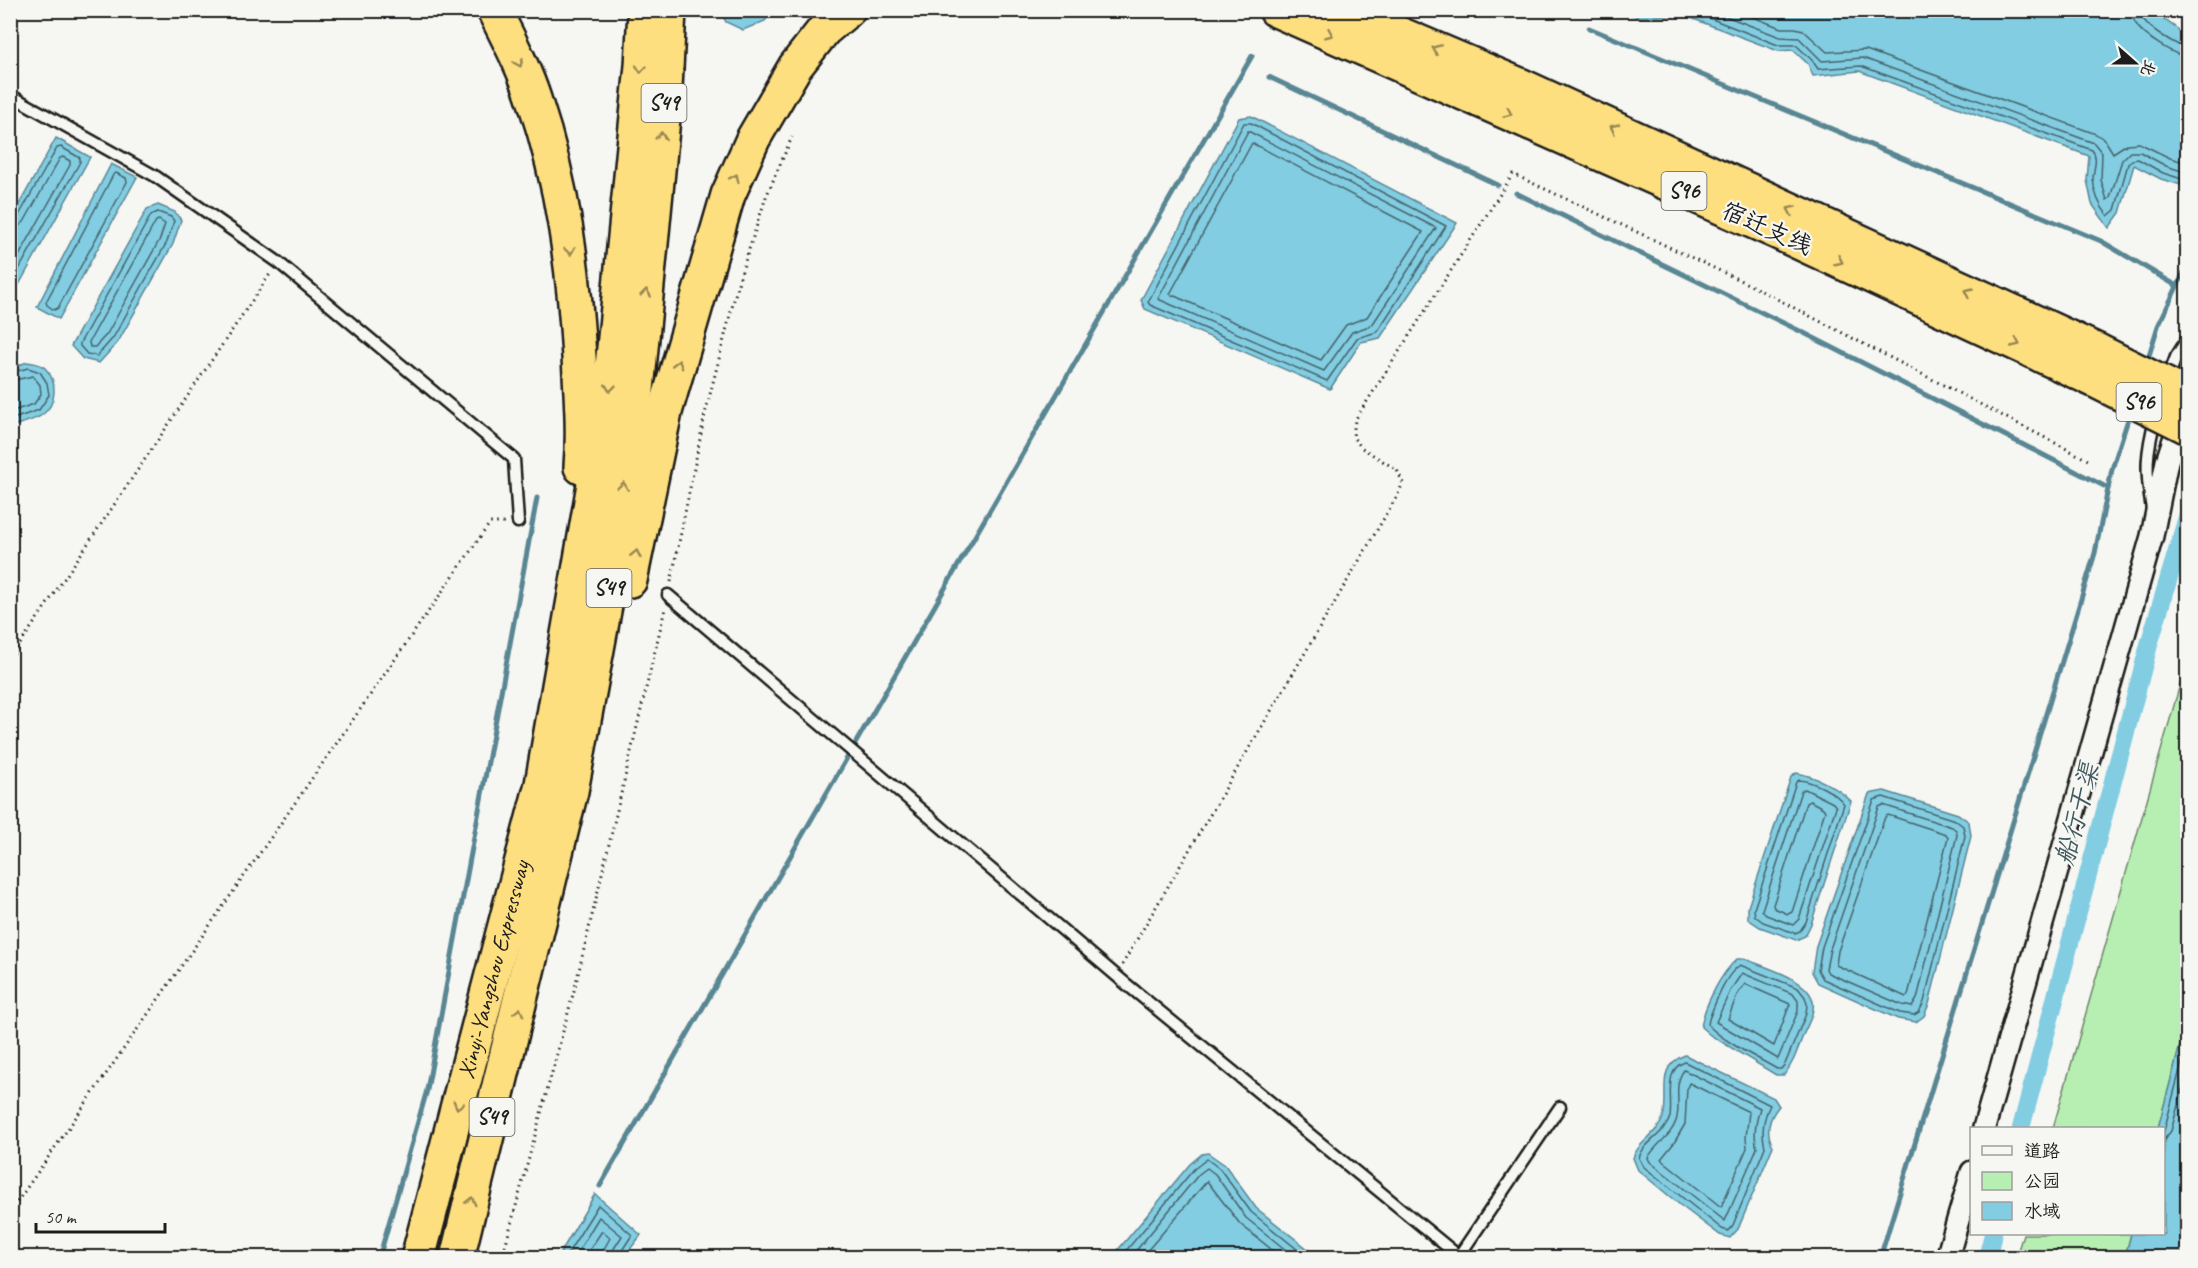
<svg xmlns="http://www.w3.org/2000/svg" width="2198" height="1268" font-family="Caveat,'LXGW WenKai TC',sans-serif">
	<rect width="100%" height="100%" fill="#f6f6f2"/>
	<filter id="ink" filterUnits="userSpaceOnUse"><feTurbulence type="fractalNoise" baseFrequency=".0167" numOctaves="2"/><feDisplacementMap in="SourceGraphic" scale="12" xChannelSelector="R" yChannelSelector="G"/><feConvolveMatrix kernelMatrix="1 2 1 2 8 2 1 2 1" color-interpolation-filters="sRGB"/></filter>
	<g filter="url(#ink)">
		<!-- green -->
		<g fill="#b7efb2" stroke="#6a8667" stroke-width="1.5">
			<polygon points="2187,660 2187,1019 2158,1128 2053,1128"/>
			<polygon points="2023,1234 2131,1234 2125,1257 2016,1257"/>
		</g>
		<!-- water -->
		<g fill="#82cde2" stroke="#598693" stroke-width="1.5">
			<polygon points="2118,10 2122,12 2154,12 2187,36 2188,187 2161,179 2134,165 2120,213 2109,228 2092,204 2087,180 2089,156 1859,71 1813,76 1808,64 1793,50 1778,51 1683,15 1640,17 1617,11"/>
			<polygon points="720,11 773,11 765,21 743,30 726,22"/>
			<polygon points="1251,116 1457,223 1380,338 1361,342 1330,389 1145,309 1141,300 1239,118"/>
			<polygon points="56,138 90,157 15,292 11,289 11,219"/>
			<polygon points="111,164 137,177 59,319 37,307"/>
			<polygon points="158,205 175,212 181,220 173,244 118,342 99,363 83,359 71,346 147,209"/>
			<path d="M27,362C33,363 40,363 45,368C58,381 57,404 42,415C34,421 20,423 11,427V368Z"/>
			<path d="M1796,773C1815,776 1837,787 1851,801L1811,924L1805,936L1796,940L1760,927L1748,919V907L1791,777Z"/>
			<polygon points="1884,791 1958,814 1969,822 1971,836 1929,1004 1924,1016 1916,1022 1898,1019 1818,983 1812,972 1816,946 1869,794"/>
			<path d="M1737,959H1745C1764,967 1810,979 1813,1002C1815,1012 1808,1024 1804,1033C1798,1048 1794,1063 1784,1075H1776L1710,1035L1701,1027C1704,1006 1721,973 1737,959Z"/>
			<polygon points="2187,1019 2187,1257 2125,1257 2131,1234 2164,1234 2164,1128 2158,1128"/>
			<path d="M1685,1055L1774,1098L1779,1106C1769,1118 1765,1132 1773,1146L1738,1229L1730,1238L1720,1235L1680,1205L1638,1170L1633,1158C1638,1141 1658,1135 1663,1117C1670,1094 1654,1067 1685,1055Z"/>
			<polygon points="1208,1153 1225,1165 1256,1208 1318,1257 1112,1257 1190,1164 1202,1154"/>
			<polygon points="595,1194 641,1235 624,1257 558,1257"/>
		</g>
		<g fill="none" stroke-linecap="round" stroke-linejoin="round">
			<!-- shore -->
			<g stroke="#45636b" stroke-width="1.5">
				<path d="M1689,10L1778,45H1796L1812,60L1818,69L1861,66L2092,150C2099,158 2093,169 2093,179C2094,193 2099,205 2108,216L2115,210L2128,164L2132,160L2138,159L2163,173L2188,181"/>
				<polyline points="1710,10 1780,37 1799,38 1822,61 1863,58 2094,143 2102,153 2101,180 2107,200 2110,198 2122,160 2130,152 2140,152 2166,166 2188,173"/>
				<polyline points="1735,10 1781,28 1795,28 1803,30 1827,52 1866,50 2096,134 2105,140 2113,153 2127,144 2139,143 2170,158 2188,163"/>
				<path d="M2132,10C2133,16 2133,20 2136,24C2143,36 2175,56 2188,57"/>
				<path d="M2141,10C2142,15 2141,16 2144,20C2150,29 2178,47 2188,48"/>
				<polygon points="1244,123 1251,123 1446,226 1377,332 1357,338 1327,381 1150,305 1148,302"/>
				<polygon points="1248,131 1436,228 1372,325 1352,332 1324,371 1158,299"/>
				<polygon points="1252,143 1423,232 1367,317 1346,325 1321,360 1170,294"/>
				<polygon points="116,173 126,178 127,182 58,308 54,310 47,305 46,302 113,175"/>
				<polygon points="158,212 171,217 174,221 167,242 113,338 97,356 87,354 80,346 80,343 151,215"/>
				<polygon points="159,220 165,224 160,239 107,334 95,347 90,347 89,342 156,221"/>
				<polyline points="10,221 18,217 57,148 61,147 80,158 80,162 10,285"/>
				<polyline points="10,228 18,227 24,222 60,158 63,157 70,161 70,165 10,272"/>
				<polyline points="10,373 28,368 40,372 47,383 49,395 39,410 10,420"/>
				<polyline points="10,381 33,376 40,385 41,394 34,404 10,412"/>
				<path d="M1799,780C1813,781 1837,793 1844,804L1806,922L1800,931L1795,933L1763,922L1755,916L1754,909L1796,782Z"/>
				<polygon points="1805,789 1833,803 1836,807 1799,919 1793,925 1766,915 1762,910 1801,791"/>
				<polygon points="1883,797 1955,820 1963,826 1965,836 1924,1002 1919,1012 1914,1015 1900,1013 1823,979 1818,970 1822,947 1874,800"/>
				<polygon points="1810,801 1823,808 1825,811 1792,912 1788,914 1774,908 1773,905 1806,803"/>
				<polygon points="1883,805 1952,827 1956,830 1957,835 1917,999 1912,1007 1902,1005 1828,973 1826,969 1830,949 1879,807"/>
				<polygon points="1888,815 1946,834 1948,837 1908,995 1906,997 1836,965 1838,951 1885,817"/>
				<path d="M1740,965L1798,988L1805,997L1807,1004L1806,1014L1785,1064L1781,1069H1777C1756,1057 1724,1042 1708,1025L1709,1019C1716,1002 1724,976 1740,965Z"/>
				<polygon points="1742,973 1793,994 1798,1001 1798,1011 1778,1059 1716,1022 1730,991"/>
				<polygon points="1745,984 1790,1004 1774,1046 1728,1019 1737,995"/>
				<path d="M1685,1062L1770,1105C1763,1119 1761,1132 1765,1147L1733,1225L1728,1231L1722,1229L1644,1167L1639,1158C1643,1142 1665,1135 1670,1117C1673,1100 1663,1069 1685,1062Z"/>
				<path d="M1684,1070L1760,1108C1756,1122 1753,1134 1757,1148L1725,1221L1650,1162L1648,1158C1655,1144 1671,1137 1676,1121C1682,1104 1672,1086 1684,1070Z"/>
				<polygon points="1689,1083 1749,1112 1746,1137 1747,1148 1721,1207 1661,1159 1674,1143 1685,1124 1687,1088"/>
				<polyline points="2164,1131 2188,1039"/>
				<polyline points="2164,1140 2171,1131 2188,1068"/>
				<polyline points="565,1258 598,1205 632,1235 621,1252 620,1258"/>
				<polyline points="574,1258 599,1217 622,1236 613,1250 612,1258"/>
				<polyline points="584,1258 602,1231 610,1238 604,1249 603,1258"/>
				<polyline points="1120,1258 1194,1169 1207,1159 1220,1169 1251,1212 1308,1258"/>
				<polyline points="1130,1258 1199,1174 1207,1168 1215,1174 1246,1218 1296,1258"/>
				<polyline points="1141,1258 1207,1181 1240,1224 1282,1258"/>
			</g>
			<!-- stream -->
			<g stroke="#598693" stroke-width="5">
				<polyline points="1589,28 2101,241 2177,286"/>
				<polyline points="1269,77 1498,185"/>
				<polyline points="1516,193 1804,333 2108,488"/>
				<polyline points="2146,365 2158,326 2188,264"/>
				<polyline points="600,1186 1252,56"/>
				<polyline points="379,1258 427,1090 537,498"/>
				<polyline points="1880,1258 2095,553 2112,469 2131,410"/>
			</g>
			<!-- canal -->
			<g stroke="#82cde2" stroke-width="18">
				<polyline points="2021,1128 2150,641 2188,514"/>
				<polyline points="1987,1258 1993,1234"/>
			</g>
			<defs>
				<g id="service">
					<polyline points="10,95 155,176 278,262 514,459 518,522"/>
					<polyline points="2167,381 2176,357 2188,338"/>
					<path d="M2152,509C2145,470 2146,454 2156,415"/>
					<polyline points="668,595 1125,983 1461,1258"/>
					<polyline points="1459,1256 1560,1107"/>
				</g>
				<g id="minor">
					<polyline points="1984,1128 2152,536 2167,461 2183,412"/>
					<polyline points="1947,1258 1972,1172"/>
				</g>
				<g id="motorway">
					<path d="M494,10C509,40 525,70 535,102C563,185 574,270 579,357C581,394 584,431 581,467"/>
					<polyline points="1276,10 1777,232 2090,378"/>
					<polyline points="1343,10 1522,86 2098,351"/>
					<polyline points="630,580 665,412 728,195 753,139 795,67 824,30 848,10"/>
					<path id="s1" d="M418,1258L542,784L609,398L642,66L645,10"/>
					<polyline points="457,1258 571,791 608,589 637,390 664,108 669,10"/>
				</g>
			</defs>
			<!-- service casing -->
			<use href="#service" stroke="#1c1c1c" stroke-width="15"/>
			<!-- minor casing -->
			<use href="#minor" stroke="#1c1c1c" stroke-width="26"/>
			<!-- motorway casing -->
			<use href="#motorway" stroke="#1c1c1c" stroke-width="38"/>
			<!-- path -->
			<g stroke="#1c1c1c" stroke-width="3" stroke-dasharray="1.5 4.5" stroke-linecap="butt">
				<polyline points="671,582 705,414 739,280 766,197 792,137"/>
				<polyline points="10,659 270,274"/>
				<polyline points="1122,965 1397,496 1403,483 1397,470 1362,448 1353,437 1355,420 1513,174 1748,284 2088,460"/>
				<polyline points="10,1212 490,523 505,523"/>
				<polyline points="502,1258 575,987 665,609"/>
			</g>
			<!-- service -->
			<use href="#service" stroke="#f6f6f2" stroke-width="10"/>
			<!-- minor -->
			<use href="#minor" stroke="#f6f6f2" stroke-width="21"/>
			<!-- motorway -->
			<use href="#motorway" stroke="#fedf80" stroke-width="33"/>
			<defs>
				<g id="motorway-bridge">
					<polyline points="2098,351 2188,396"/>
					<polyline points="2090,378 2188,427"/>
				</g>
			</defs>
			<!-- motorway-bridge casing -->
			<use href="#motorway-bridge" stroke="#1c1c1c" stroke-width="38" stroke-linecap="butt"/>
			<!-- motorway-bridge -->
			<use href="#motorway-bridge" stroke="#fedf80" stroke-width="33"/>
		</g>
		<!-- one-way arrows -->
		<defs><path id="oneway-chevron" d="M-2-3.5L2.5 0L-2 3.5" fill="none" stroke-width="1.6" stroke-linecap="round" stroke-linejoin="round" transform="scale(1.5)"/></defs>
		<g stroke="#988753">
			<use href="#oneway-chevron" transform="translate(1329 34) rotate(24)"/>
			<use href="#oneway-chevron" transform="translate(1436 49) rotate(-157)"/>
			<use href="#oneway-chevron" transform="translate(519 63) rotate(67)"/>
			<use href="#oneway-chevron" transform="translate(641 69) rotate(95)"/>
			<use href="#oneway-chevron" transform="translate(1508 113) rotate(24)"/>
			<use href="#oneway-chevron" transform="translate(1614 128) rotate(-155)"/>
			<use href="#oneway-chevron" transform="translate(661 136) rotate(-85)"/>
			<use href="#oneway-chevron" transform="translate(735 178) rotate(-65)"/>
			<use href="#oneway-chevron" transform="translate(1791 210) rotate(-155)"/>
			<use href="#oneway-chevron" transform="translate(570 251) rotate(82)"/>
			<use href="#oneway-chevron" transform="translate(1839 261) rotate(25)"/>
			<use href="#oneway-chevron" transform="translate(1968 292) rotate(-155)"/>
			<use href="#oneway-chevron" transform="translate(646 293) rotate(-84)"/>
			<use href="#oneway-chevron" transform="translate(2016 343) rotate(25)"/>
			<use href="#oneway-chevron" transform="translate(678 364) rotate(-74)"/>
			<use href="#oneway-chevron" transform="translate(610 388) rotate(96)"/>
			<use href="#oneway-chevron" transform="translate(623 486) rotate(-82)"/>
			<use href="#oneway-chevron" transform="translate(636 554) rotate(-78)"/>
			<use href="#oneway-chevron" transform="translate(519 1012) rotate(-76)"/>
			<use href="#oneway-chevron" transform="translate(458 1105) rotate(105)"/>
			<use href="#oneway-chevron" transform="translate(471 1201) rotate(-76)"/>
		</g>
	</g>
	<g text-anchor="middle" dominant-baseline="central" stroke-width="4.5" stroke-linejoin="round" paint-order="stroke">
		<!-- shield labels -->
		<g fill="#f6f6f2" stroke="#5d5d5c" stroke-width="1.5">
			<rect x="641.5" y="84" width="45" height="38" rx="4.5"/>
			<rect x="1661.5" y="172" width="45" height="38" rx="4.5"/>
			<rect x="2116.5" y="383" width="45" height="38" rx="4.5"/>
			<rect x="586.5" y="569" width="45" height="38" rx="4.5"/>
			<rect x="469.5" y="1098" width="45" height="38" rx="4.5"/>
		</g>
		<g font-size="22" font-weight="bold" fill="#1c1c1c">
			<text x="664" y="103">S49</text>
			<text x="1684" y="191">S96</text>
			<text x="2139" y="402">S96</text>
			<text x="609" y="588">S49</text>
			<text x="492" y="1117">S49</text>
		</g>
		<!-- street labels -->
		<g font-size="24" fill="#1c1c1c" stroke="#f6f6f2">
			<text transform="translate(1767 228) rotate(24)">宿迁支线</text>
			<text stroke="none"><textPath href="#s1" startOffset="298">Xinyi-Yangzhou Expressway</textPath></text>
		</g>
		<!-- water labels -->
		<g font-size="26" font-style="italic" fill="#405a61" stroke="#f6f6f2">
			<text transform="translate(2077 814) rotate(-75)">船行干渠</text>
		</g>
	</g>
	<!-- margin -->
	<rect width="2198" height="1268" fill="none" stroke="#f6f6f2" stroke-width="36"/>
	<rect x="18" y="18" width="2162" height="1232" fill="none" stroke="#1c1c1c" stroke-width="2" filter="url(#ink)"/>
	<!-- legend -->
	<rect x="1970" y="1127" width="195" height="108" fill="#f6f6f2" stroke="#9f9f9c" stroke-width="1.5"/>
	<rect x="1982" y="1146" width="30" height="9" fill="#f6f6f2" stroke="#9f9f9c" stroke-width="1.5"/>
	<text x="2024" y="1157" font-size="18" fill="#1c1c1c">道路</text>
	<rect x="1982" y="1172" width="30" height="18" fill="#b7efb2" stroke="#9f9f9c" stroke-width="1.5"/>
	<text x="2024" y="1187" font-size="18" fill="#1c1c1c">公园</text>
	<rect x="1982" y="1202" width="30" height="18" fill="#82cde2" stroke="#9f9f9c" stroke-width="1.5"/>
	<text x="2024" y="1217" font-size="18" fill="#1c1c1c">水域</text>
	<!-- north arrow -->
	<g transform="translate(2135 63) rotate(111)" stroke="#f6f6f2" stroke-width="4.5" paint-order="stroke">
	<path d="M0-4.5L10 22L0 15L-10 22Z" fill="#1c1c1c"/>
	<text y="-9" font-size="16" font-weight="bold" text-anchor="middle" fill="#1c1c1c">北</text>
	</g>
	<!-- scale -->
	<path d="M36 1223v9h129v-9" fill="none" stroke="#1c1c1c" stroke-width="3"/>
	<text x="45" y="1223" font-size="18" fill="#1c1c1c" stroke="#f6f6f2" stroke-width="4.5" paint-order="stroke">50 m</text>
</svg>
